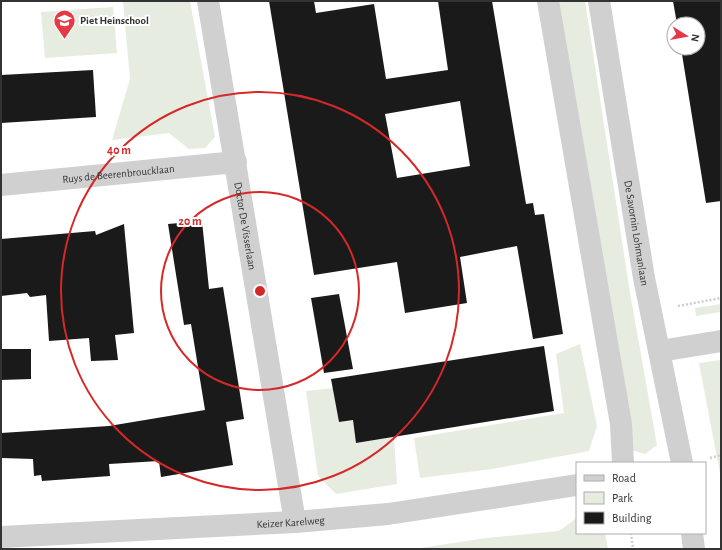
<svg xmlns="http://www.w3.org/2000/svg" width="722" height="550" font-family="'Alegreya Sans',sans-serif">
	<rect width="100%" height="100%" fill="#fff"/>
	<!-- green -->
	<g fill="#e6ecdf">
		<polygon points="123,1 190,1 215,137 205,148 189,149 169,133 112,140 130,79"/>
		<polygon points="557,1 585,1 630,293 657,445 645,454 631,450"/>
		<polygon points="113,7 117,53 45,58 41,12"/>
		<polygon points="721,304 721,312 696,316 695,308"/>
		<polygon points="580,344 597,426 589,451 492,469 420,478 414,438 564,413 556,354"/>
		<polygon points="721,360 721,479 699,363"/>
		<polygon points="333,388 339,422 353,420 357,443 394,437 397,484 336,494 318,476 306,391"/>
		<polygon points="577,518 577,533 605,533 608,549 414,549 486,538 559,531"/>
	</g>
	<!-- building -->
	<g fill="#1a1a1a" fill-rule="evenodd">
		<path d="M269,1H314L316,13L374,4L386,79L448,70L438,1H492L526,204L533,203L535,215L544,214L563,334L533,339L517,246L460,257L467,303L405,313L397,262L314,275ZM460,101L470,166L397,178L385,114Z"/>
		<polygon points="673,1 721,1 721,201 706,203 681,48 698,48 698,24 677,24"/>
		<polygon points="93,70 96,117 1,123 1,75"/>
		<polygon points="202,221 209,289 223,287 244,419 226,422 233,465 161,477 159,461 109,464 110,476 42,481 41,475 34,476 33,459 1,458 1,433 109,426 205,410 191,324 184,325 168,224"/>
		<polygon points="124,224 134,333 115,335 118,360 91,361 89,338 49,341 46,295 30,297 27,293 1,296 1,239 95,231 96,235"/>
		<polygon points="339,294 353,369 324,373 311,298"/>
		<polygon points="544,346 554,411 356,443 353,420 339,422 331,379"/>
		<polygon points="1,349 31,349 31,379 1,380"/>
	</g>
	<g fill="none" stroke-linecap="round" stroke-linejoin="round">
		<!-- path -->
		<g stroke="#cdcdcd" stroke-width="2.5" stroke-dasharray="2 2" stroke-linecap="butt">
			<polyline points="678,306 721,298"/>
			<polyline points="710,458 721,455"/>
			<polyline points="631,533 633,549"/>
		</g>
		<!-- minor -->
		<g stroke="#d0d0d0" stroke-width="22">
			<path id="s1" d="M208,1L295,522"/>
			<polyline points="548,1 621,424 623,463"/>
			<path id="s2" d="M599,1L644,278L682,463"/>
			<path id="s3" d="M1,185L236,162"/>
			<polyline points="660,351 721,341"/>
			<polyline points="692,533 694,549"/>
			<path id="s4" d="M1,537L295,522L388,514L577,485"/>
		</g>
	</g>
	<!-- distance rings -->
	<g fill="none" stroke="#d62828" stroke-width="2">
		<circle cx="260" cy="291" r="99"/>
		<circle cx="260" cy="291" r="199"/>
	</g>
	<!-- icons -->
	<defs>
		<symbol id="school-pin" viewBox="-11 -11 22 30"><path d="M0 17L-7.5 6A9.5 9.5 0 1 1 7.5 6Z" fill="#e63946" stroke="#fff"/><path d="M0-5L7-2L0 1L-7-2ZM-4 1L0 2.5L4 1V4Q0 6-4 4Z" fill="#fff"/></symbol>
	</defs>
	<g fill-rule="evenodd">
		<use href="#school-pin" x="52" y="8" width="25" height="34"/>
	</g>
	<g text-anchor="middle" dominant-baseline="central" stroke-width="4" stroke-linejoin="round" paint-order="stroke">
		<!-- poi labels -->
		<g font-size="11" font-weight="bold" fill="#333" stroke="#fff" text-anchor="start">
			<text x="80" y="20">Piet Heinschool</text>
		</g>
		<!-- street labels -->
		<g font-size="11" fill="#333" stroke="#fff">
			<text stroke="none"><textPath href="#s3" startOffset="118">Ruys de Beerenbroucklaan</textPath></text>
			<text stroke="none"><textPath href="#s1" startOffset="228">Doctor De Visserlaan</textPath></text>
			<text stroke="none"><textPath href="#s2" startOffset="235">De Savornin Lohmanlaan</textPath></text>
			<text stroke="none"><textPath href="#s4" startOffset="290">Keizer Karelweg</textPath></text>
		</g>
	</g>
	<circle cx="260" cy="291" r="6" fill="#d62828" stroke="#fff" stroke-width="2"/>
	<g font-size="12" text-anchor="middle" font-weight="bold" fill="#d62828" stroke="#fff" stroke-width="4" stroke-linejoin="round" paint-order="stroke">
		<text x="119" y="154">40 m</text>
		<text x="190" y="225">20 m</text>
	</g>
	<!-- border -->
	<rect width="722" height="550" fill="none" stroke="#333333" stroke-width="4"/>
	<!-- legend -->
	<rect x="576" y="462" width="130" height="72" fill="#ffffff" stroke="#adadad"/>
	<rect x="584" y="475" width="20" height="6" fill="#d0d0d0" stroke="#adadad"/>
	<text x="612" y="482" font-size="12" fill="#333333">Road</text>
	<rect x="584" y="492" width="20" height="12" fill="#e6ecdf" stroke="#adadad"/>
	<text x="612" y="502" font-size="12" fill="#333333">Park</text>
	<rect x="584" y="512" width="20" height="12" fill="#1a1a1a" stroke="#adadad"/>
	<text x="612" y="522" font-size="12" fill="#333333">Building</text>
	<!-- north arrow -->
	<g transform="translate(686 36) rotate(101)"><circle r="19" fill="#ffffff" stroke="#adadad"/>
	<path d="M0-3L7 15L0 10L-7 15Z" fill="#e63946"/>
	<text y="-6" font-size="11" font-weight="bold" text-anchor="middle" fill="#333333">N</text>
	</g>
</svg>
